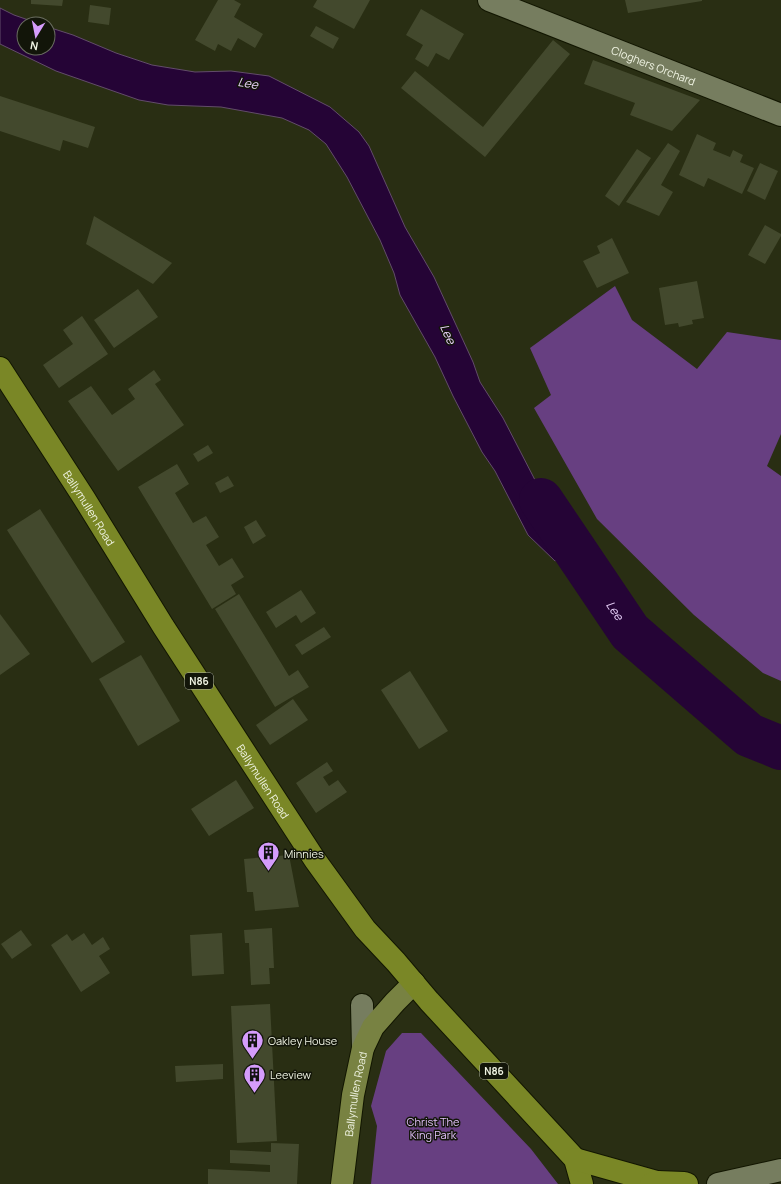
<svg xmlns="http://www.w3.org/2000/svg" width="781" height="1184" font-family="Manrope,sans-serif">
	<rect width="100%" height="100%" fill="#292e13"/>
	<!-- green -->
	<g fill="#673f81">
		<polygon points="615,286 632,320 697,369 727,332 781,340 781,434 767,466 781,476 781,681 763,673 694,615 597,519 534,408 551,395 530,348"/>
		<polygon points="402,1033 421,1033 531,1149 558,1184 371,1184 377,1126 371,1106 386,1051"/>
	</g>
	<!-- water -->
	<polygon fill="#250436" stroke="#624c6a" points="0,8 14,15 40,24 24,24 24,48 48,48 48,27 73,35 116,53 152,65 195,72 231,71 269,76 330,107 359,132 369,146 405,227 434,277 473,362 480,382 503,418 535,480 583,544 555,561 528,535 495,471 482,452 453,396 435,357 400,295 394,273 380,240 347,177 326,144 309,130 282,118 221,107 168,105 139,100 56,71 0,44"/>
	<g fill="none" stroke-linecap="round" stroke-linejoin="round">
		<!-- river -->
		<path stroke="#250436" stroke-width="44" id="s1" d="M541,500L630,632L749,735L781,748"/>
	</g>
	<!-- building -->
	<g fill="#43492d">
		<polygon points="31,0 63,0 62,6 31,4"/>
		<polygon points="218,0 234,0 241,4 234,17 263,34 255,48 238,38 231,51 218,44 215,51 195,40"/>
		<polygon points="317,0 370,0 354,29 313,7"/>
		<polygon points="625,0 702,0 702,1 628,13"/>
		<polygon points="90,5 111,8 109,25 88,22"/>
		<polygon points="421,9 464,34 449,60 436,53 428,67 415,59 423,45 406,35"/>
		<polygon points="316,26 339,38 333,49 310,36"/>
		<polygon points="553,40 570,54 485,157 401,88 415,71 483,127"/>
		<polygon points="593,60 644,79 700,100 672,131 630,115 635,103 584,84"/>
		<polygon points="0,96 95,127 88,148 63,140 60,151 0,131"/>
		<polygon points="697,134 716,143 713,150 730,157 733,150 743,155 740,162 754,168 742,194 708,178 704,187 679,175"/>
		<polygon points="668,143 680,151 661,185 673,192 659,216 626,202"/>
		<polygon points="637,149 651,158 619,206 605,196"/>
		<polygon points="760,163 778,171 765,200 747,191"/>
		<polygon points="94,216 172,263 153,284 86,244"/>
		<polygon points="765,225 781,234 781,236 765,264 748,255"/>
		<polygon points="612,238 629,273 597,288 583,261 600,253 597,246"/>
		<polygon points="697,281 704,318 692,320 693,324 679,327 678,323 665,325 659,288"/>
		<polygon points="138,289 158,317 114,348 94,320"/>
		<polygon points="82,316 108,354 59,388 43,365 73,344 63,330"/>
		<polygon points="154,370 161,380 155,384 184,425 118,471 68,401 91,386 112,415 135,399 128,389"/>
		<polygon points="208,445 213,453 198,462 193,454"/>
		<polygon points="177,464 189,484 175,493 193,523 206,516 219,537 206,545 219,566 232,558 244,577 231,585 236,594 212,609 138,487"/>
		<polygon points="228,476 234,486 220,493 215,483"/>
		<polygon points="40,509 125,642 92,663 7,530"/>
		<polygon points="256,520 266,536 253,544 244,527"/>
		<polygon points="301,590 316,613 301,623 296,615 276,628 266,612"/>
		<polygon points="239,594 289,676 298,670 309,687 275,707 215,609"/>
		<polygon points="0,614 30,654 0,675"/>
		<polygon points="324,627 331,637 302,655 295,645"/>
		<polygon points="141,655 180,721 138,746 99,679"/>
		<polygon points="410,671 448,731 419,749 381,690"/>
		<polygon points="293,699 308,720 270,745 256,725"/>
		<polygon points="327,762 333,771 323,777 329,786 338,780 347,792 316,813 296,783"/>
		<polygon points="236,780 254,808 209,836 191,809"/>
		<polygon points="289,855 299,907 255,911 253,892 247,892 244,859"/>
		<polygon points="272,928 274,968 269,968 270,984 251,985 249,943 245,943 244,930"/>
		<polygon points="21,930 32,945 12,959 1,944"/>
		<polygon points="84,933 92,945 103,937 110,949 99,956 110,973 81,992 51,945 67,934 72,941"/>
		<polygon points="222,933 224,974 192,976 190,935"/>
		<polygon points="270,1004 277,1141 237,1143 231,1006"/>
		<polygon points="223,1064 223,1079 176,1082 175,1066"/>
		<polygon points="271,1143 299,1144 297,1184 208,1184 208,1169 270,1172 270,1165 230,1163 230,1150 271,1152"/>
	</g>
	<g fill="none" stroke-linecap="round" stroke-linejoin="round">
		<defs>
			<g id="street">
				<path id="s2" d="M489,0L781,115"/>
				<polyline points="362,1005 363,1048"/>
				<polyline points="718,1184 781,1170"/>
			</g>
			<g id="secondary">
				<path id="s3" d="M342,1184L353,1095L363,1048L373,1027L395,1002L414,983"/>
			</g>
			<g id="primary">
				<path id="s4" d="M0,368L84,498L163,626L246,754L315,860L365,929L396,962L429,1001L575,1159L582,1184"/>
				<polyline points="575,1159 657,1182"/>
				<polyline points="651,1184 657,1182 684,1183 687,1184"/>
			</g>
		</defs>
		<!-- street casing -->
		<use href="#street" stroke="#121600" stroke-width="24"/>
		<!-- secondary casing -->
		<use href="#secondary" stroke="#121600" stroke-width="24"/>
		<!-- primary casing -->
		<use href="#primary" stroke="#121600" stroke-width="24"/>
		<!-- street -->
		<use href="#street" stroke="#767d5f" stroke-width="22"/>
		<!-- secondary -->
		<use href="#secondary" stroke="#788242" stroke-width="22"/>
		<!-- primary -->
		<use href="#primary" stroke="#7a8726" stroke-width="22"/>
	</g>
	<!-- icons -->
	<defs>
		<symbol id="building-pin" viewBox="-11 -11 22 30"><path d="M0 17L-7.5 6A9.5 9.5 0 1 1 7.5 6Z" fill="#d59cfb" stroke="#121509"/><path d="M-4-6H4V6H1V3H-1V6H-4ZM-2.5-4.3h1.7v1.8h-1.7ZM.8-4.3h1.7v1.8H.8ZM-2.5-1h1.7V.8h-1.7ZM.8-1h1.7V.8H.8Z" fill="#111"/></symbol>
	</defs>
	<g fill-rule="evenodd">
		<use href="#building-pin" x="256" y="840" width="25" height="34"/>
		<use href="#building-pin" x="240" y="1028" width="25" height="34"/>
		<use href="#building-pin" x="242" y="1062" width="25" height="34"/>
	</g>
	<g text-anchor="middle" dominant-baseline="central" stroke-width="3" stroke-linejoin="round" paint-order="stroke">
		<!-- shield labels -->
		<g fill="#121509" stroke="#adb0a1" stroke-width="1">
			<rect x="185" y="673" width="28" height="16" rx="3"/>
			<rect x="480" y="1063" width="28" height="16" rx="3"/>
		</g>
		<g font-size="10" font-weight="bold" fill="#eff3e2">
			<text x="199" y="681">N86</text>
			<text x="494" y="1071">N86</text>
		</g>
		<!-- street labels -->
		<g font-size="11" fill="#eff3e2" stroke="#121509">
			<text stroke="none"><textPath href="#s2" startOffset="177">Cloghers Orchard</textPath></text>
			<text stroke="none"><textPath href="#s4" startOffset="166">Ballymullen Road</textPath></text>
			<text stroke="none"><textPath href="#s4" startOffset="490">Ballymullen Road</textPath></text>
			<text stroke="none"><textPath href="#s3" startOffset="91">Ballymullen Road</textPath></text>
		</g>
		<!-- poi labels -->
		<g font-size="11" fill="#eff3e2" stroke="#121509" text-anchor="start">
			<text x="284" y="853">Minnies</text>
			<text x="268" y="1040">Oakley House</text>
			<text x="270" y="1074">Leeview</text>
		</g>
		<!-- park labels -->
		<g font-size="11" fill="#e2c0fa" stroke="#121509">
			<text x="433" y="1121">Christ The<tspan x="433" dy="13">King Park</tspan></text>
		</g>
		<!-- water labels -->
		<g font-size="12" font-style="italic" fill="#e8d1f9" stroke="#121509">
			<text transform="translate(248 83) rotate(10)">Lee</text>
			<text transform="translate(448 334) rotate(65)">Lee</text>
			<text stroke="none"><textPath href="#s1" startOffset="133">Lee</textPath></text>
		</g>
	</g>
	<!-- north arrow -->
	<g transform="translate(36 36) rotate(190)"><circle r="19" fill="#121509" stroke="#6a6e60"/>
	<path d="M0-3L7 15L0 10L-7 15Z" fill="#d59cfb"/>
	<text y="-6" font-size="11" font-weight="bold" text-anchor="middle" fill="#eff3e2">N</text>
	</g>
</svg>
